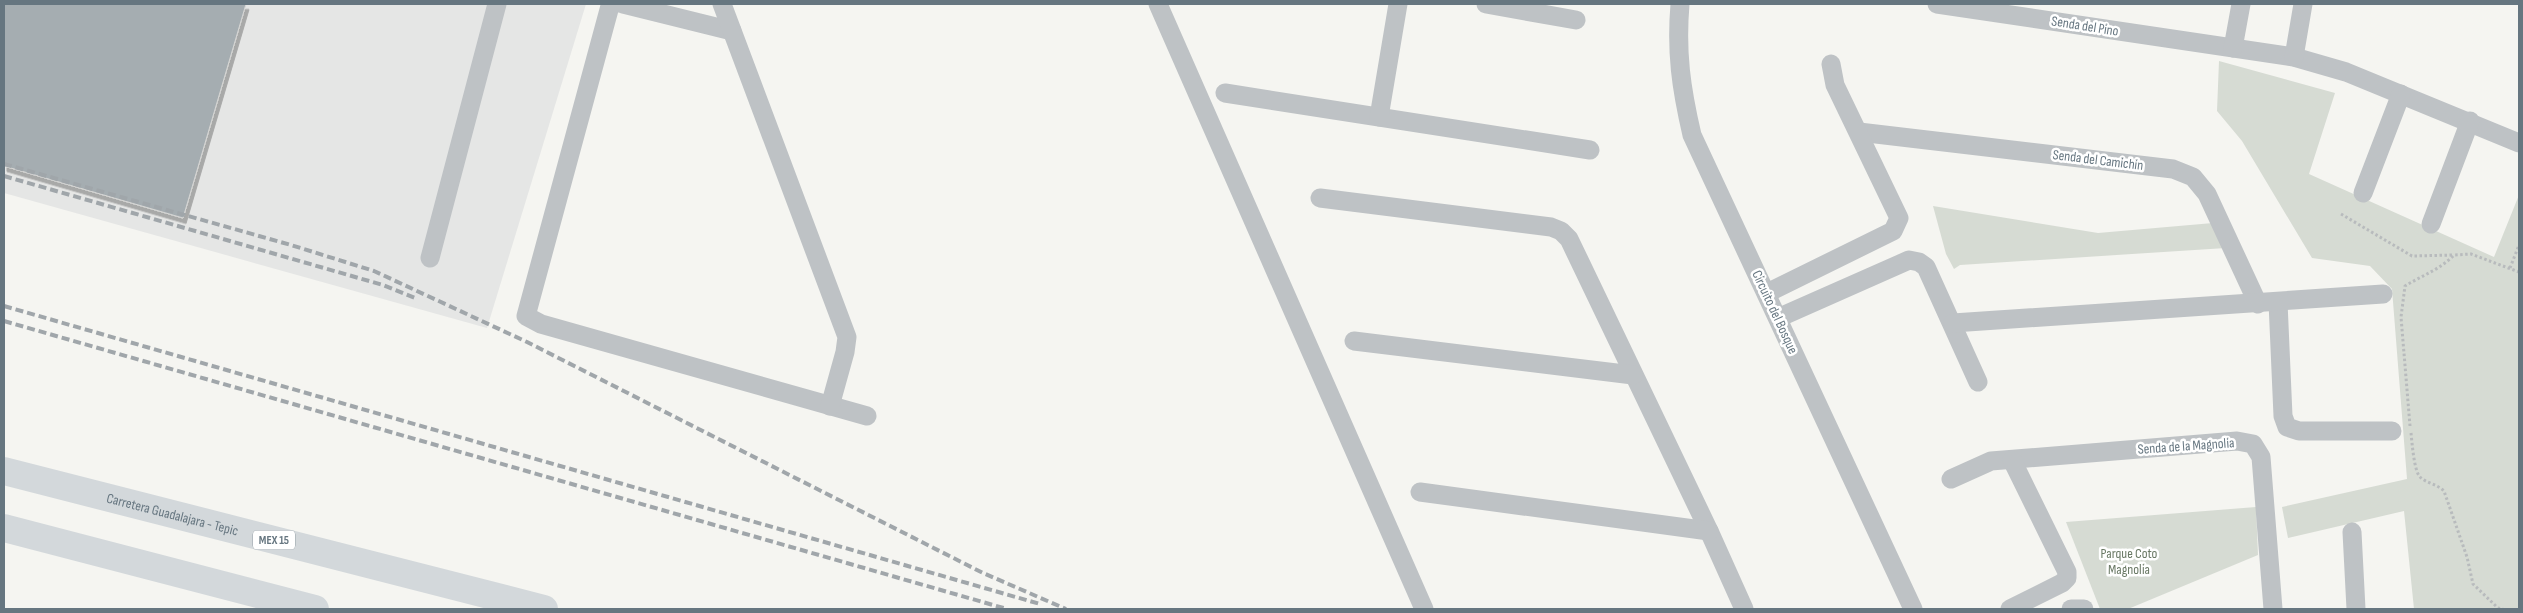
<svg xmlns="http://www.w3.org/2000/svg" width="2523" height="613" font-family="'Sofia Sans Condensed',sans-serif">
	<defs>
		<filter id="shadow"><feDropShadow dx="3" dy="5.5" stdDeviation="0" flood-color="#0004"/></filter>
	</defs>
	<rect width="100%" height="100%" fill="#f5f5f1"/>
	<!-- built -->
	<polygon fill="#e5e6e5" points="4,4 586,4 487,328 4,193"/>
	<!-- green -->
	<g fill="#d6dbd3">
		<polygon points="2219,61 2335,93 2309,174 2494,257 2519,195 2519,609 2414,609 2404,511 2288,538 2282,507 2407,479 2392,289 2370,266 2312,258 2242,141 2217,111"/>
		<polygon points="1933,206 2098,233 2213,223 2226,248 1960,265 1954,269 1946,254"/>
		<polygon points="2256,507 2258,555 2128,609 2100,609 2066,522"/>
	</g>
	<!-- building -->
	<polygon fill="#a5adb1" stroke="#d6d6d4" filter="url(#shadow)" points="4,4 246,4 183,218 4,166"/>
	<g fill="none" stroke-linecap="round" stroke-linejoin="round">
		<!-- path -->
		<g stroke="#b8bbbd" stroke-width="3" stroke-dasharray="2.5 2.5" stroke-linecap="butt">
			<polyline points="2341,214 2412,256 2453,255"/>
			<polyline points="2510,268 2519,245"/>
			<path d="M2410,426L2401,317L2405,286C2421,276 2441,269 2454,255L2471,254L2519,272"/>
			<path d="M2411,433C2412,442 2414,471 2420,477C2426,483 2437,484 2444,491L2467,557L2473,584L2498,608L2503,609"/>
		</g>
		<!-- minor -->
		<g stroke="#bec2c5" stroke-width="19">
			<polyline points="614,4 610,6 526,316 541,324 867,416"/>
			<polyline points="623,4 732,31"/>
			<polyline points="722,4 847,337 845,352 830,406"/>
			<polyline points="1158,4 1424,609"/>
			<polyline points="1486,4 1576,20"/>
			<path d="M1680,4C1676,52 1681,88 1692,135L1913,609"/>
			<polyline points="1937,4 2294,57 2346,72 2519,143"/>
			<polyline points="2233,48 2241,4"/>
			<polyline points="2294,57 2303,4"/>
			<polyline points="1225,93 1590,150"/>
			<polyline points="1379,117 1398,4"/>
			<polyline points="1859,132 2173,169 2193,177 2207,194 2258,304"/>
			<polyline points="2363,193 2401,94"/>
			<polyline points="1320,198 1551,227 1561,231 1569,239 1709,531 1744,609"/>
			<polyline points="2431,224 2470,121"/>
			<polyline points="430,258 497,4"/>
			<polyline points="1767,293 1893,231 1899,218 1835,85 1831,64"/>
			<polyline points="2278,302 2283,416 2287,427 2299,431 2392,431"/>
			<polyline points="1778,318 1909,260 1919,262 1926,267 1978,382"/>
			<polyline points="1953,323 2383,294"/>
			<polyline points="1354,341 1633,375"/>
			<polyline points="1951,479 1991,461 2237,441 2253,444 2261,457 2273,609"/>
			<polyline points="1420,492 1709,531"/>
			<polyline points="2352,532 2356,609"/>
			<polyline points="2010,609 2062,583 2067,578 2067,572 2012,460"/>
			<polyline points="2071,609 2084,609"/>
		</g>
		<!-- highway -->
		<g stroke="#d3d8db" stroke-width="28">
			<path id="s1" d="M4,471L544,609"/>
			<polyline points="4,528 315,609"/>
		</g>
		<!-- rail -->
		<g stroke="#a0a6aa" stroke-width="4" stroke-dasharray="8 4" stroke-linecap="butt">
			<polyline points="4,164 291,245 374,271 527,342 983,573 1066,609"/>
			<polyline points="4,176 383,285 415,298"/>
			<polyline points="4,306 1040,604"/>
			<polyline points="4,321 1007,609"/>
		</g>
	</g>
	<g text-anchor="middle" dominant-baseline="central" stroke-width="5" stroke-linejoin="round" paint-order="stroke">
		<!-- shield labels -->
		<rect fill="#fff" stroke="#949fa6" stroke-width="1" x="253" y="530.5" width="42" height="19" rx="4"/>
		<g font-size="12" font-weight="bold" fill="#667680">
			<text x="274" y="540">MEX 15</text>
		</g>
		<!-- street labels -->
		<g font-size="14" fill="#667680" stroke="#fff">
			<text transform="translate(2085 26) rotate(9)">Senda del Pino</text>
			<text transform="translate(2098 160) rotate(7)">Senda del Camichín</text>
			<text transform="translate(1775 312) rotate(65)">Circuito del Bosque</text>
			<text transform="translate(2186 446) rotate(-4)">Senda de la Magnolia</text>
			<text stroke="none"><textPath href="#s1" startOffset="174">Carretera Guadalajara - Tepic</textPath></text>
		</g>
		<!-- park labels -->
		<g font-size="14" fill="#697864" stroke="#fff">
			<text x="2129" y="553">Parque Coto<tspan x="2129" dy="16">Magnolia</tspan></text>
		</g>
	</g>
	<!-- border -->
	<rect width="2523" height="613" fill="none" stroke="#667680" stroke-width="10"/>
</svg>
